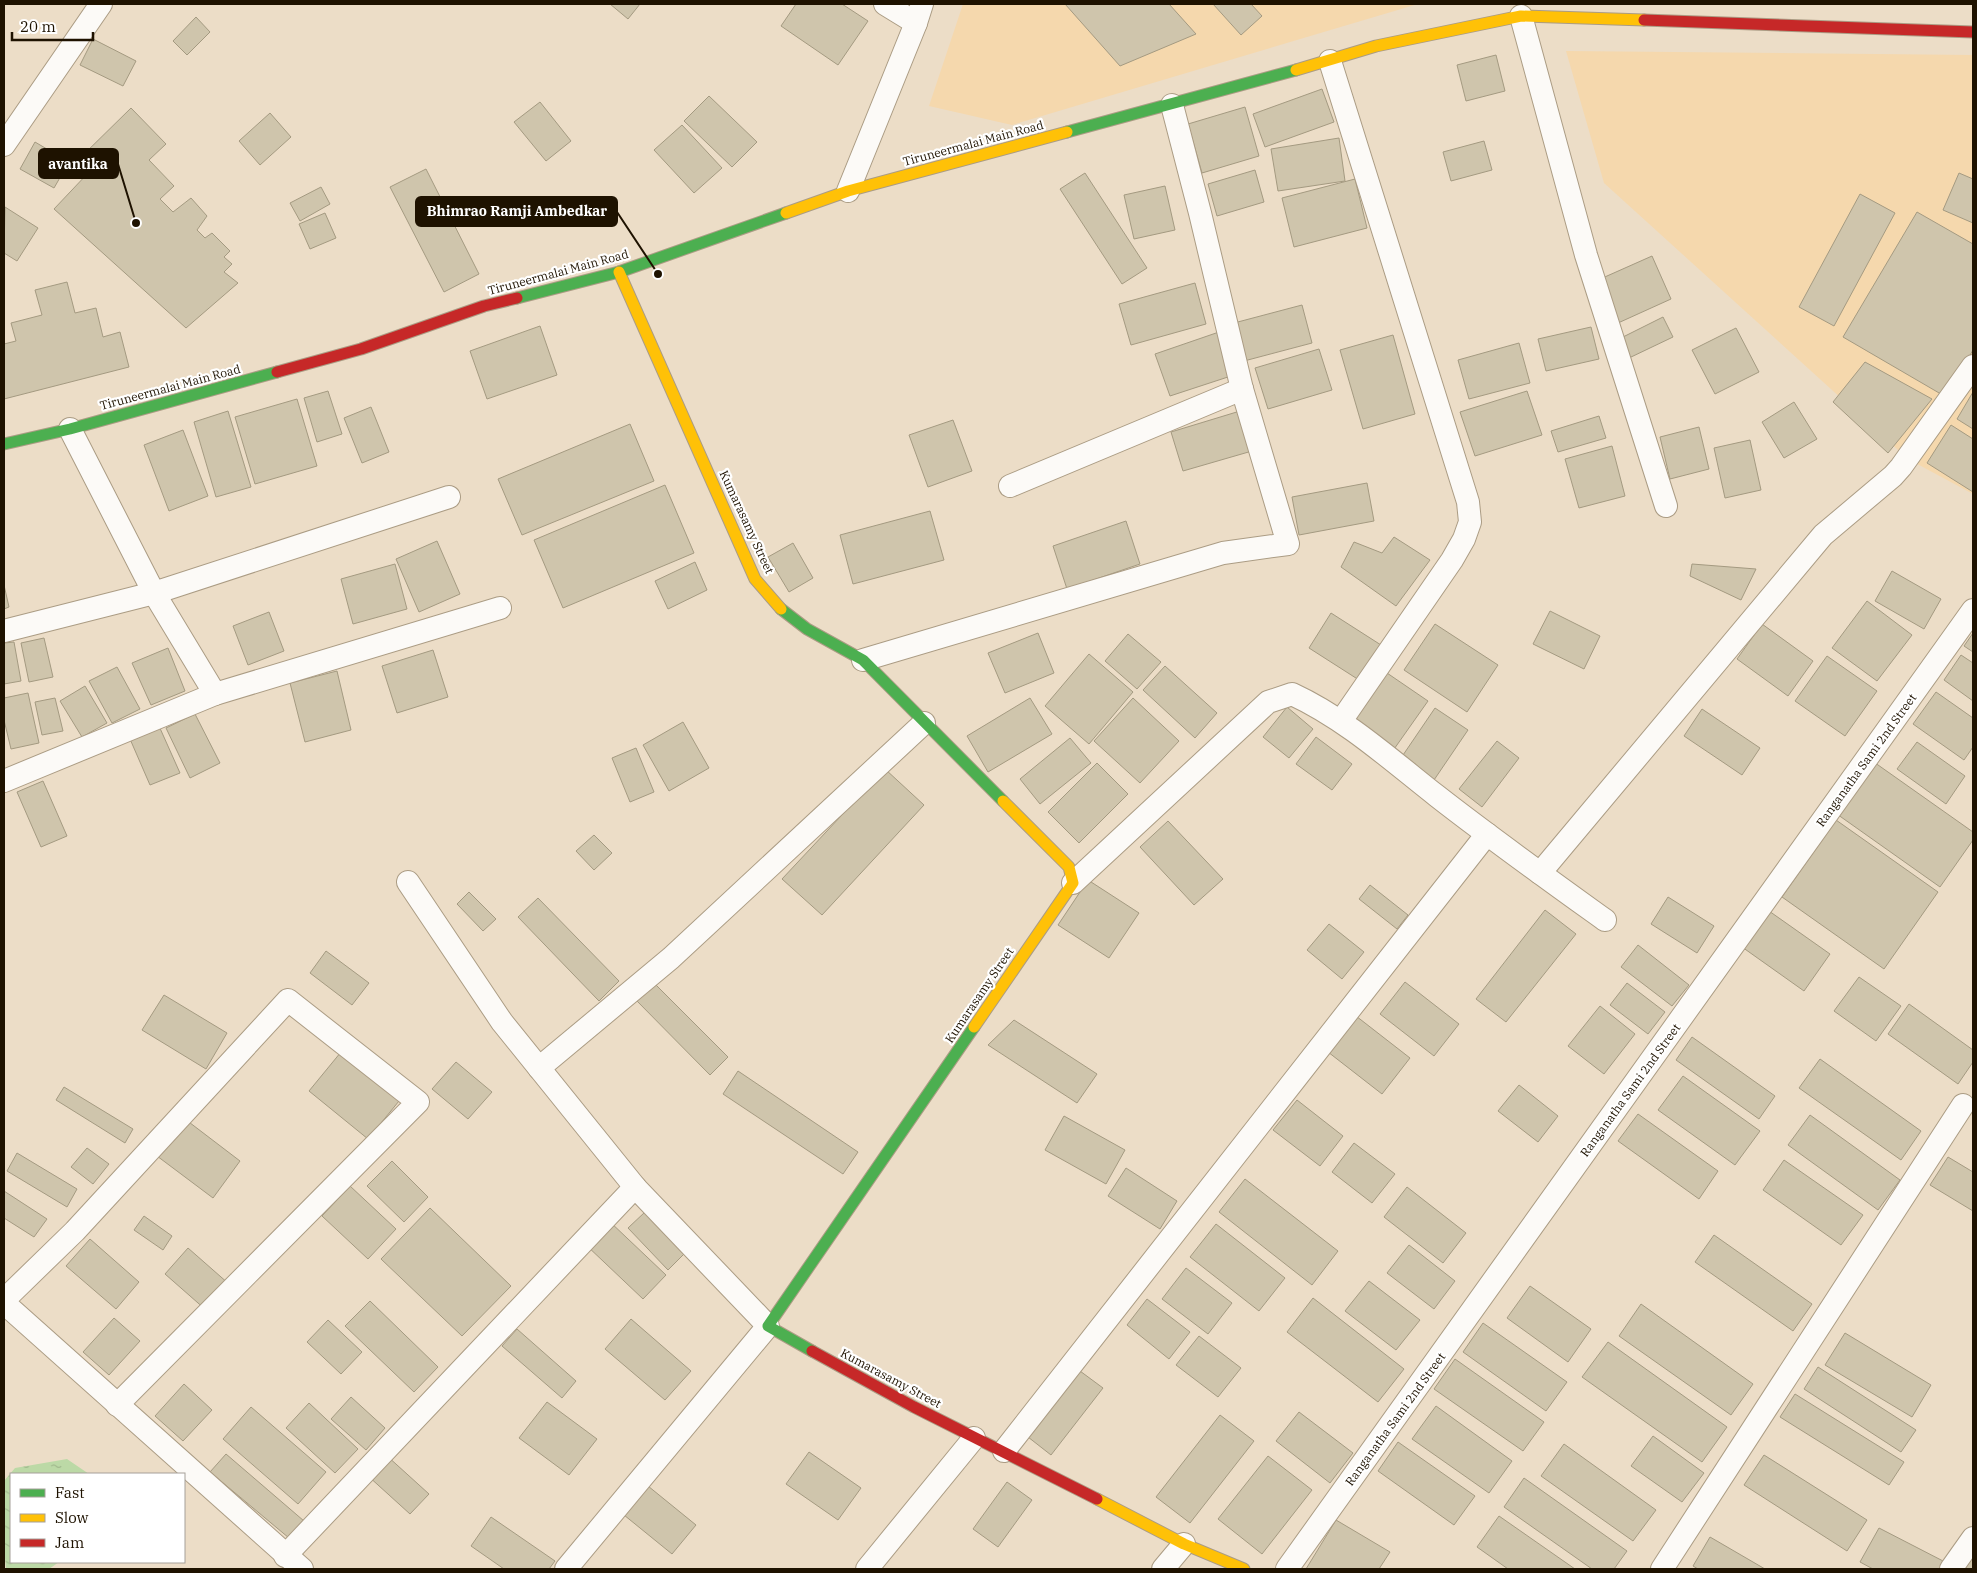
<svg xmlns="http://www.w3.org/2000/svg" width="1977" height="1573" font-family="'IBM Plex Serif',serif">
	<defs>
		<pattern id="water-ripples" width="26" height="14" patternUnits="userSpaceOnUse" patternTransform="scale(1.25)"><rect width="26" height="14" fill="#bcd9a6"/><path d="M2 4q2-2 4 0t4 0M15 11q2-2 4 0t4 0" fill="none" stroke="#a1b98d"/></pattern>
	</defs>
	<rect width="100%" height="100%" fill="#ecddc7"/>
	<!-- built -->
	<g fill="#f5d8ad">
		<polygon points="963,4 1418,4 1012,125 929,106"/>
		<polygon points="1566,51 1973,55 1973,494 1908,459 1604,183"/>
	</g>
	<!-- water -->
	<polygon fill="url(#water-ripples)" points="67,1459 89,1474 11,1474 11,1562 59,1562 49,1569 6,1569 4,1547 4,1481 15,1468"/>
	<!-- building -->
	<g fill="#cfc5ac" stroke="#a49a81">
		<polygon points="610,4 640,4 628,19"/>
		<polygon points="796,4 842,4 868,21 838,65 781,26"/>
		<polygon points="1065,4 1169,4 1196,34 1120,66"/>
		<polygon points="1213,4 1251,4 1262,16 1241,35"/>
		<polygon points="196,17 210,32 187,55 173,41"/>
		<polygon points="93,39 136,61 123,86 80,65"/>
		<polygon points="1496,55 1505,91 1466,101 1457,65"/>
		<polygon points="1322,89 1334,122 1265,147 1253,114"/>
		<polygon points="709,96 757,142 732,167 684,121"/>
		<polygon points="540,102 571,141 546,161 514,122"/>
		<polygon points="1245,107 1259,156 1202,173 1188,124"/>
		<polygon points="131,108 166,144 149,160 174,186 160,199 173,212 191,198 207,216 197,230 205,238 212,233 230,251 224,257 232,264 224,272 238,283 186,328 54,209 89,172 78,160"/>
		<polygon points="270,113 291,137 260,165 239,141"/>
		<polygon points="682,125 722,168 694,193 654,150"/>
		<polygon points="1339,138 1345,181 1278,191 1271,149"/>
		<polygon points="1484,141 1492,170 1451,181 1443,152"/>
		<polygon points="35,142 69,162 54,188 20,169"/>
		<polygon points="426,169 479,274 444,292 390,187"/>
		<polygon points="1255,170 1264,202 1217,216 1208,184"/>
		<polygon points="1085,173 1147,268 1122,284 1060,189"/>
		<polygon points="1959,173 1973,179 1973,223 1943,210"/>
		<polygon points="1355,179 1367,228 1294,247 1282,198"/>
		<polygon points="1165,186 1175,230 1134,239 1124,195"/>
		<polygon points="321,187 330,204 300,221 290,203"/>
		<polygon points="1860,194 1895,213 1834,326 1799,307"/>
		<polygon points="5,207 38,228 17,261 4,253"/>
		<polygon points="1917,212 1973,244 1973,350 1946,397 1843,337"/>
		<polygon points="325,213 336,238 310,249 299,224"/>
		<polygon points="1652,256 1671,299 1618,323 1598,280"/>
		<polygon points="67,282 75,313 96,308 103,337 120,332 129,367 4,399 4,344 16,341 11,323 42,315 35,290"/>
		<polygon points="1195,283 1206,324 1131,345 1119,304"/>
		<polygon points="1302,305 1312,343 1244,361 1234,323"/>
		<polygon points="1663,317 1673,337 1629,358 1619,339"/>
		<polygon points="540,326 557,375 487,399 470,351"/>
		<polygon points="1591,327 1599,359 1546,371 1538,339"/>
		<polygon points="1736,328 1759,372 1715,394 1692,350"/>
		<polygon points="1219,332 1234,375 1170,396 1155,354"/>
		<polygon points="1393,335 1415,414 1363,429 1340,350"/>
		<polygon points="1519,343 1530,383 1469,399 1458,360"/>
		<polygon points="1319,349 1332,390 1268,409 1255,368"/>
		<polygon points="1865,362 1932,399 1888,453 1833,402"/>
		<polygon points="328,391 342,434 317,442 304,398"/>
		<polygon points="1527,391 1542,435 1475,456 1460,412"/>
		<polygon points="1973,392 1973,429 1957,419"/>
		<polygon points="297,399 317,466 255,484 235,417"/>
		<polygon points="1794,402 1817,439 1784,458 1762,422"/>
		<polygon points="371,407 389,452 362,463 344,418"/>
		<polygon points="228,411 251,487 216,497 194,422"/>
		<polygon points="1240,411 1252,451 1183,471 1171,432"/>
		<polygon points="1599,416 1606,438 1558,452 1551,431"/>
		<polygon points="953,420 972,471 928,487 909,435"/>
		<polygon points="630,424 654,481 522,535 498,479"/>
		<polygon points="1951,425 1973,439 1973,492 1927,463"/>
		<polygon points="1699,427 1709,469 1670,479 1660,437"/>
		<polygon points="183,430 208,496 169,511 144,445"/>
		<polygon points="1750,440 1761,490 1725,498 1714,448"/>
		<polygon points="1612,446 1625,496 1579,508 1565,459"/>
		<polygon points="1367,483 1374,521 1299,535 1292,497"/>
		<polygon points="665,485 694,553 563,608 534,540"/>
		<polygon points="930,511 944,560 853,584 840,535"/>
		<polygon points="1126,521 1140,564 1067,589 1053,546"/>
		<polygon points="1394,537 1430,560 1396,606 1341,567 1354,542 1382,553"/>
		<polygon points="437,541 460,594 419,612 396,559"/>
		<polygon points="793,543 813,578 789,592 768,557"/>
		<polygon points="695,562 707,590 668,609 655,581"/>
		<polygon points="395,564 407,609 353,624 341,579"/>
		<polygon points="1692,564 1756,569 1741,600 1690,576"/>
		<polygon points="1892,571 1941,599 1924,629 1875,601"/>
		<polygon points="4,585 9,607 4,609"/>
		<polygon points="1867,601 1912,635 1877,681 1832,648"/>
		<polygon points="1550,611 1600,636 1584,669 1533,644"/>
		<polygon points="269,612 284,651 248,665 233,626"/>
		<polygon points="1331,613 1381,645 1359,680 1309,648"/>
		<polygon points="1435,624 1498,665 1467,712 1404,670"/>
		<polygon points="1762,624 1813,661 1788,696 1737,659"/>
		<polygon points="1038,633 1054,673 1005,693 988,653"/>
		<polygon points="1973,633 1973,652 1964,646"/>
		<polygon points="1128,634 1161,662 1137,689 1105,661"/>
		<polygon points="44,638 53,677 29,682 21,643"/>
		<polygon points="14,642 21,681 4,684 4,643"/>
		<polygon points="168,648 185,691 151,705 132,663"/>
		<polygon points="433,650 448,697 397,713 382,666"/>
		<polygon points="1089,654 1133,692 1089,744 1045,706"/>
		<polygon points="1961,655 1973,663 1973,701 1944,680"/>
		<polygon points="1827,656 1877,691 1845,736 1795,701"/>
		<polygon points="1165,666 1217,713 1195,738 1143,690"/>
		<polygon points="117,667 140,709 112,723 89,681"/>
		<polygon points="337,671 351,730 305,742 290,683"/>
		<polygon points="1387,673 1428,701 1392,752 1351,724"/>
		<polygon points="85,686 107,723 82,737 60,701"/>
		<polygon points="1936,692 1973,718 1973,747 1964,760 1913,724"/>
		<polygon points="28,693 39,743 11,749 4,720 4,698"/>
		<polygon points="55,698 63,731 42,735 35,702"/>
		<polygon points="1030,698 1052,734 988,772 967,736"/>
		<polygon points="1133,698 1179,741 1140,783 1094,741"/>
		<polygon points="1287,707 1313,729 1289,758 1263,737"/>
		<polygon points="1435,708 1468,730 1434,780 1401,758"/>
		<polygon points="1702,709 1760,748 1742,775 1684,736"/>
		<polygon points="195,714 220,763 190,778 166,728"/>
		<polygon points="683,722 709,768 669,791 643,745"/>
		<polygon points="159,726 180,773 150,785 130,739"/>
		<polygon points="1316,737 1352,764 1332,790 1296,764"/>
		<polygon points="1070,738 1091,763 1040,804 1020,779"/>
		<polygon points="1497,741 1519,758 1482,807 1459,789"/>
		<polygon points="1917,742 1965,776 1946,804 1897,769"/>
		<polygon points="636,748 654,792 630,802 612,758"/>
		<polygon points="1871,760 1973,832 1973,840 1940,887 1834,812"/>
		<polygon points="1097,763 1128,794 1079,843 1048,812"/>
		<polygon points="885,769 924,805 822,915 782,879"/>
		<polygon points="43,781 67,836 41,847 17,792"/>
		<polygon points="1836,820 1938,892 1884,969 1782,897"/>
		<polygon points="1168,821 1223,879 1194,905 1140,847"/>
		<polygon points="594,835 612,853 594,870 576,851"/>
		<polygon points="1088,880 1139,913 1109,958 1058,925"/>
		<polygon points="1370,885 1408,915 1397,929 1359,899"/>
		<polygon points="469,892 496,919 483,931 457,904"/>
		<polygon points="1668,897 1714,926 1697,953 1651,924"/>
		<polygon points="538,898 619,981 599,1001 518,917"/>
		<polygon points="1545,910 1576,934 1506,1022 1476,999"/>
		<polygon points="1769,911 1830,954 1804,991 1742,947"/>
		<polygon points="1329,924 1364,952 1342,979 1307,950"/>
		<polygon points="1638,945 1689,985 1672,1006 1621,967"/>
		<polygon points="326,951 369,983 352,1005 310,973"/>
		<polygon points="1859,977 1901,1006 1876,1041 1834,1011"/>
		<polygon points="652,981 728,1057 710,1075 635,999"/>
		<polygon points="1405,982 1459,1024 1434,1056 1380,1014"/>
		<polygon points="1627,983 1665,1012 1648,1034 1610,1005"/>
		<polygon points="164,995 227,1033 206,1069 142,1030"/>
		<polygon points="1909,1004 1973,1050 1973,1062 1958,1084 1888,1034"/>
		<polygon points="1600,1006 1635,1034 1604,1074 1568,1046"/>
		<polygon points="1356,1016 1410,1058 1382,1094 1328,1052"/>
		<polygon points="1014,1020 1097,1074 1077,1103 988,1045"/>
		<polygon points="1692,1037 1775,1096 1759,1119 1676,1060"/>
		<polygon points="341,1052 399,1101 368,1139 309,1091"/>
		<polygon points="1820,1059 1921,1131 1901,1160 1799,1088"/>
		<polygon points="456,1062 492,1092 468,1119 432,1089"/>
		<polygon points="738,1071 858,1152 843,1174 723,1094"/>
		<polygon points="1683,1076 1760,1131 1735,1165 1658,1110"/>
		<polygon points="1519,1085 1558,1116 1538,1142 1498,1111"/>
		<polygon points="64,1087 133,1129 125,1143 56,1100"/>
		<polygon points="1297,1100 1343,1136 1320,1166 1273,1130"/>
		<polygon points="1638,1114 1718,1171 1699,1199 1618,1141"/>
		<polygon points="1810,1115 1900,1180 1878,1210 1788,1145"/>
		<polygon points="181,1116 240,1161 213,1198 153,1153"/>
		<polygon points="1064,1116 1125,1150 1106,1184 1045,1150"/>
		<polygon points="1354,1143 1395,1174 1372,1203 1332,1172"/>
		<polygon points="87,1148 109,1164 93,1184 71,1167"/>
		<polygon points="17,1153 77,1189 67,1207 7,1171"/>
		<polygon points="1948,1157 1973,1172 1973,1211 1930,1185"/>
		<polygon points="1784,1160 1863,1215 1841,1245 1763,1190"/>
		<polygon points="392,1161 428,1197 404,1222 367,1186"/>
		<polygon points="1126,1168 1177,1201 1160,1229 1108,1196"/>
		<polygon points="1245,1179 1338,1251 1312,1285 1219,1212"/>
		<polygon points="350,1186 396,1229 368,1259 322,1216"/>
		<polygon points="1407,1187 1466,1233 1443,1263 1384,1217"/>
		<polygon points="4,1191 47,1219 34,1237 4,1218"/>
		<polygon points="430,1208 511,1286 462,1336 381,1259"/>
		<polygon points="645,1212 685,1253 668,1270 628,1228"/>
		<polygon points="144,1216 172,1236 163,1250 134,1230"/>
		<polygon points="608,1220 666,1275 643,1299 585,1244"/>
		<polygon points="1216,1224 1285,1278 1259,1311 1190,1257"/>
		<polygon points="1714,1235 1812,1304 1793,1331 1695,1262"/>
		<polygon points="90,1239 139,1282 116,1309 66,1266"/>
		<polygon points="1409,1245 1455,1281 1434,1309 1387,1273"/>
		<polygon points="188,1248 229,1284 206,1310 165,1274"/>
		<polygon points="1186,1268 1232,1303 1208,1334 1162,1299"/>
		<polygon points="1369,1281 1420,1320 1396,1350 1345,1311"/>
		<polygon points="1530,1286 1591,1329 1568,1362 1507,1318"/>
		<polygon points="1313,1298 1404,1369 1378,1402 1287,1332"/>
		<polygon points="1147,1299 1190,1332 1169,1359 1127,1325"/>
		<polygon points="370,1301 438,1367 414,1392 345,1326"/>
		<polygon points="1641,1304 1753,1384 1731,1415 1619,1336"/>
		<polygon points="114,1318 140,1341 109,1375 83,1352"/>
		<polygon points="631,1319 691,1371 665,1400 605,1349"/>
		<polygon points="328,1320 362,1352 341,1374 307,1342"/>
		<polygon points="1483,1323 1567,1382 1546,1411 1463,1352"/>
		<polygon points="517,1329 576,1381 562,1398 502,1346"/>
		<polygon points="1845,1333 1931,1385 1912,1417 1825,1365"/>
		<polygon points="1199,1336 1241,1368 1218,1397 1176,1365"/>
		<polygon points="1608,1342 1727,1427 1702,1462 1582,1377"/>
		<polygon points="1455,1359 1544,1422 1523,1451 1434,1389"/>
		<polygon points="1818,1367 1916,1430 1901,1452 1804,1389"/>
		<polygon points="1080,1371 1103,1388 1051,1455 1028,1437"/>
		<polygon points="184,1384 212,1410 183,1441 155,1416"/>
		<polygon points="1795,1394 1904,1462 1889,1485 1780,1417"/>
		<polygon points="351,1397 385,1428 366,1450 331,1419"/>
		<polygon points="547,1402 597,1439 569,1475 519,1438"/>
		<polygon points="309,1403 358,1449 335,1473 286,1428"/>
		<polygon points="1436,1406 1512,1461 1489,1493 1412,1439"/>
		<polygon points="251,1407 326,1472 298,1504 223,1439"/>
		<polygon points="1299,1412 1353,1453 1330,1483 1276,1441"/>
		<polygon points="1220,1415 1254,1441 1190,1523 1156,1497"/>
		<polygon points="1653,1436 1704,1473 1682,1502 1631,1466"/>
		<polygon points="1398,1442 1475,1496 1454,1525 1378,1471"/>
		<polygon points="1564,1444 1656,1510 1633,1541 1541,1476"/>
		<polygon points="809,1452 861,1488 838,1520 786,1484"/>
		<polygon points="226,1454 304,1521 289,1538 210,1472"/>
		<polygon points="386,1455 429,1494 410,1514 367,1475"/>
		<polygon points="1764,1455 1867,1520 1847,1551 1744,1485"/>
		<polygon points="1268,1456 1312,1490 1262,1554 1218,1519"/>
		<polygon points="1524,1478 1627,1551 1614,1569 1592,1569 1504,1507"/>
		<polygon points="1007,1482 1032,1500 998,1547 973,1529"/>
		<polygon points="648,1486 696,1525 672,1554 624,1515"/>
		<polygon points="1499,1516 1575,1569 1508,1569 1477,1547"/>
		<polygon points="491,1517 555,1561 549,1569 504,1569 471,1546"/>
		<polygon points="1336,1520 1390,1552 1379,1569 1306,1569"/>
		<polygon points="1879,1528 1945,1562 1941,1569 1873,1569 1860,1562"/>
		<polygon points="1710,1537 1765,1569 1698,1569 1693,1566"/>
		<polygon points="1973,1553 1973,1569 1958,1569"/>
	</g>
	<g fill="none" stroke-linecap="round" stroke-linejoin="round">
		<defs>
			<g id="street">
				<polyline points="885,4 916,23"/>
				<polyline points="1521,16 1586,255 1666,506"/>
				<polyline points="1330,61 1468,502 1470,522 1464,539 1452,560 1341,721"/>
				<polyline points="4,145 101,4"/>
				<polyline points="848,191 916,23 922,4"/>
				<polyline points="70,429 154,593 215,694"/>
				<polyline points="1010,486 1242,389"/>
				<polyline points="4,631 154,593 449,497"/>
				<polyline points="863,660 1223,553 1288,544 1242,389 1200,213 1172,105"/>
				<polyline points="4,781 215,694 500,608"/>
				<polyline points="1540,873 1823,535 1893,476 1901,467 1973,366"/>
				<polyline points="408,882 502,1022 635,1187 768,1326 566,1569"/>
				<path d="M1073,883L1268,702L1292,694C1346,719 1391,760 1437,796C1492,839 1548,879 1605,920"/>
				<polyline points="539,1068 671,958 924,723"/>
				<polyline points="4,1300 75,1231 288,1000 418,1102 117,1405"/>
				<polyline points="4,1303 302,1569"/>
				<polyline points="1004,1451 1487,834"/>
				<polyline points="285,1556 635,1187"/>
				<polyline points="867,1569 974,1438"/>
				<polyline points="1163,1569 1184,1544"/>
				<polyline points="1287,1569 1973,610"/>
				<polyline points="1662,1569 1963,1105"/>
				<polyline points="1951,1569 1973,1538"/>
			</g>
			<g id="fast">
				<polyline points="1067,132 1296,70"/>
				<polyline points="517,298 619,272 786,213"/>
				<polyline points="4,444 70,429 277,372"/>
				<polyline points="781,609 807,629 863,660 1003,801"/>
				<polyline points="812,1351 768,1326 974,1027"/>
			</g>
			<g id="slow">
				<polyline points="1296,70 1376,46 1521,16 1644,20"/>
				<polyline points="786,213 848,191 1067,132"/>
				<polyline points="619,272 755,579 781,609"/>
				<polyline points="974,1027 1073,883 1069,867 1003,801"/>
				<polyline points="1097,1499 1184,1544 1244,1569"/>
			</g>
			<g id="jam">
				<polyline points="1644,20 1973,32"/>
				<polyline points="277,372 361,349 484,306 517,298"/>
				<polyline points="812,1351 914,1407 1097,1499"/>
			</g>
		</defs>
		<!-- street casing -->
		<use href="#street" stroke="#ab9c84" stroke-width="24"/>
		<!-- fast casing -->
		<use href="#fast" stroke="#ab9c84" stroke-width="13"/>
		<!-- slow casing -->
		<use href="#slow" stroke="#ab9c84" stroke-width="13"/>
		<!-- jam casing -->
		<use href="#jam" stroke="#ab9c84" stroke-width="13"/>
		<!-- street -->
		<use href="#street" stroke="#fcfaf7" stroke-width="22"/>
		<!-- fast -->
		<use href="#fast" stroke="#4caf50" stroke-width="11"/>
		<!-- slow -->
		<use href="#slow" stroke="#ffc107" stroke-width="11"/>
		<!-- jam -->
		<use href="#jam" stroke="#c62828" stroke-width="11"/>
	</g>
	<g text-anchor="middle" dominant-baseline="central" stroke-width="4.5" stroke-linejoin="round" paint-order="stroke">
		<!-- street labels -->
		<g font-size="12" fill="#1e1200" stroke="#fff">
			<text transform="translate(973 143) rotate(-15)">Tiruneermalai Main Road</text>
			<text transform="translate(558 272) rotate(-15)">Tiruneermalai Main Road</text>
			<text transform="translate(170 387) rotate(-15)">Tiruneermalai Main Road</text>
			<text transform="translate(747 522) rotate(65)">Kumarasamy Street</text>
			<text transform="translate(1866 760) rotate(-54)">Ranganatha Sami 2nd Street</text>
			<text transform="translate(979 995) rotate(-56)">Kumarasamy Street</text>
			<text transform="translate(1630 1090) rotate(-54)">Ranganatha Sami 2nd Street</text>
			<text transform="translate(891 1378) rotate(28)">Kumarasamy Street</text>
			<text transform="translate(1395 1419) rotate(-54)">Ranganatha Sami 2nd Street</text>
		</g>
	</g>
	<!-- callouts -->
	<path fill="none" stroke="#1e1200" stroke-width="2" d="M136 223L118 164M658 274L617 212"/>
	<g fill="#1e1200" stroke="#fff" stroke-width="2">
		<circle cx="136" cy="223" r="5"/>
		<circle cx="658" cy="274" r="5"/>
	</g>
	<g fill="#1e1200" stroke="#1e1200" stroke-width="2">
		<rect x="39" y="149" width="79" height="29" rx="5"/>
		<rect x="416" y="197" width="201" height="29" rx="5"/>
	</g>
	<g font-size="14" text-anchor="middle" font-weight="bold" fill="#fff">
		<text x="78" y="169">avantika</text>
		<text x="517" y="216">Bhimrao Ramji Ambedkar</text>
	</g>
	<!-- border -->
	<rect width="1977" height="1573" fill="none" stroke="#1e1200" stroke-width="10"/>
	<!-- legend -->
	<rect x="10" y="1473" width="175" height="90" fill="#ffffff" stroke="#a5a099"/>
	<rect x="20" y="1489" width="25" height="8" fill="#4caf50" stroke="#a5a099"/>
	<text x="55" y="1498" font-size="15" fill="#1e1200">Fast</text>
	<rect x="20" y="1514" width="25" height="8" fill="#ffc107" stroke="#a5a099"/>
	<text x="55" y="1523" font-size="15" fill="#1e1200">Slow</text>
	<rect x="20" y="1539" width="25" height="8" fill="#c62828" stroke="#a5a099"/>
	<text x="55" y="1548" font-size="15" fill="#1e1200">Jam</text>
	<!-- scale -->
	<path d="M12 32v8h81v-8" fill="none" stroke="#1e1200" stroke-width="2.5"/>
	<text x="20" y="32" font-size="15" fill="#1e1200" stroke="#ffffff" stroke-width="4" paint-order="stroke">20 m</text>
</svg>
